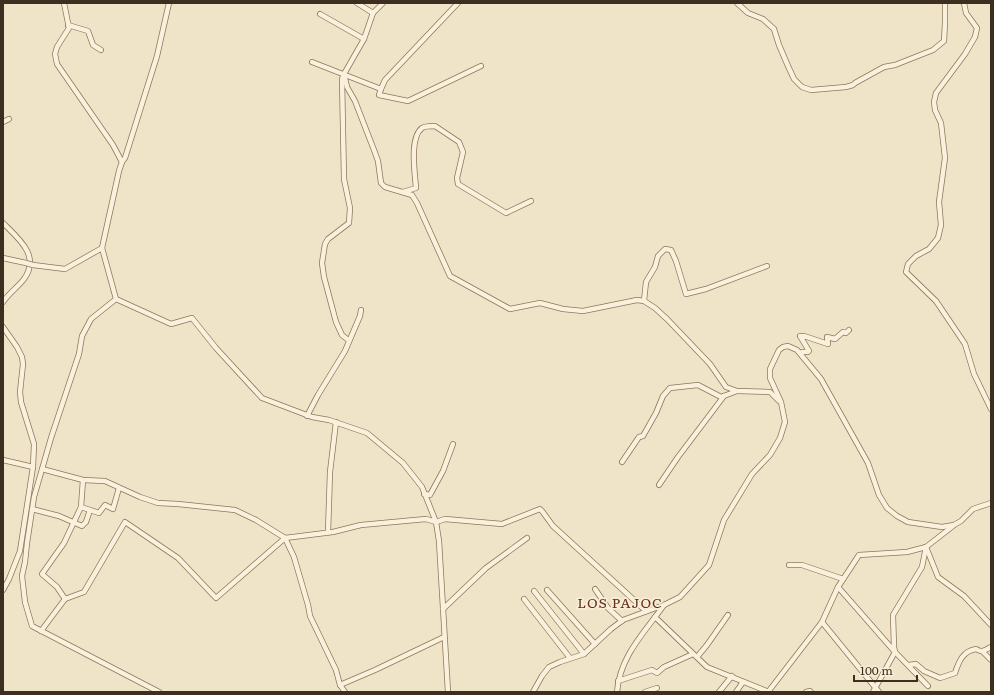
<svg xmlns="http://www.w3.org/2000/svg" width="994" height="695" font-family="Literata,serif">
	<rect width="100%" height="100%" fill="#f0e4c8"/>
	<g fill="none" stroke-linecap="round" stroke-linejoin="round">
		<defs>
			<g id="minor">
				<polyline points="64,3 69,28 57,47 55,54 57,64 113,145 122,162"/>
				<polyline points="357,3 373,13"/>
				<polyline points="737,3 748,13 763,19 774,29 779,45 788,66 794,79 802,87 811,90 846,87 853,85 855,83 884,67 895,65 933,50 944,41 945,23 945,3"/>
				<polyline points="964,3 966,13 977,28 975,37 965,54 936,93 934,102 935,110 941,123 945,158 939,202 941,225 938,238 929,249 916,256 908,264 906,272 936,301 965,344 974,374 991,409"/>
				<polyline points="320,14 364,39"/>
				<polyline points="68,25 88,31 93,45 101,50"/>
				<polyline points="312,62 381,89 379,95 408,101 481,66"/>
				<polyline points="344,74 347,87 355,101 374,150 378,161 381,183 385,187 412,195 417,203 450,276 510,309 540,303 563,309 583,311 637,300 644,301 655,308 667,319 710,364 726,387 737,391 770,392 779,401"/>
				<polyline points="381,89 385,80 458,3"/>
				<polyline points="3,122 9,119"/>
				<path d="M403,192L416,188C415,173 409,138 422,128C425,126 431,126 435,126L459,142L463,152L457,178L458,184L506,213L531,201"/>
				<path d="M3,223C18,238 41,256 24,279C18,287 9,293 3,302"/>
				<polyline points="3,258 26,263"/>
				<polyline points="33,265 65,269 102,248"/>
				<polyline points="116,299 171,324 192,318 216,348 262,398 312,417 329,420 367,433 403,463 422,487 436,522 439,541 448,692"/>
				<polyline points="644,301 646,282 655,267 658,256 665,249 671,250 676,261 686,294 706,289 767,266"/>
				<polyline points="3,327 17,347 22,357 23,364 20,392 21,402 34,444 33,467 20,551 9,579 3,590"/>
				<polyline points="347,339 342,335 336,322 324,277 322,263 325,244 328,239 349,223 350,208 344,179 342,79 344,74 364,39 373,13 383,3"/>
				<polyline points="801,354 802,352 808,352 809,351 800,336 804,336 828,344 827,337 835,339 843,332 846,333 849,330"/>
				<polyline points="307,416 318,395 345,351 360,316 361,310"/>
				<polyline points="3,460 33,467"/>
				<polyline points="622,462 639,437 643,436 656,413 663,396 670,388 698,385 721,397 737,391"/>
				<polyline points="42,469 83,480 105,481 140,497 158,503 178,504 235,510 256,520 285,538 333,532 361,525 426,519 436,522 445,519 502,524 540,509 542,511 553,526 646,611"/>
				<polyline points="659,485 678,457 724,396"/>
				<polyline points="424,494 430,495 431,493 443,471 453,444"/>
				<polyline points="81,507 99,513 105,505 113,509 119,488"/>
				<polyline points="32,509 59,516 82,526 86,522 90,510"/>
				<polyline points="328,532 330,472 336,422"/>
				<polyline points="789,565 802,565 843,579"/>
				<polyline points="838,587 895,652 928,686"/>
				<polyline points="595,589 608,608 622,621"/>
				<polyline points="547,590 595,644"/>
				<polyline points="534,591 584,654"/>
				<polyline points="65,599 57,587 42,574 64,543 81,507 83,480"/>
				<polyline points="524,599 570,658"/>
				<polyline points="443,609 486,568 527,538"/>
				<polyline points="655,617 707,667 769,692"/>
				<polyline points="822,622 879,692"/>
				<polyline points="41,631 65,599 84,592 125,522 178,558 216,598 285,538 294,557 308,605 310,616 336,670 340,685 345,692"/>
				<polyline points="983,652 991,660"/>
				<polyline points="697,657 707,645 728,615"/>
				<path d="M909,665L916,664L924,671L940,678L955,673C959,661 963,651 976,649C982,653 985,650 991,647"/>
				<polyline points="618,681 652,670 657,673 664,667 693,654"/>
				<polyline points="340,685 375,670 444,637"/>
				<polyline points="159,692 32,626 25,602 22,576 25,562 27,543 34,497 51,438 79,354 82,336 91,319 116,299 102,248 119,171 122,162 125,158 157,56 169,3"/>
				<polyline points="533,692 542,676 549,667 560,662 584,654 611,629 623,620 664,605 680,597 709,565 724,520 752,474 770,455 780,438 785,422 781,402 770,378 770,369 779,350 783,347 788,346 797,350 821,379 868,463 879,495 887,508 897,516 908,522 942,527 954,525 961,521 973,509 991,503"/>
				<path d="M617,692C620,656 644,633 664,605"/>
				<polyline points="645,692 657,688"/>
				<polyline points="719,692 732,676"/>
				<polyline points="736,692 743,682"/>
				<polyline points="768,692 822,622 838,587 859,555 907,552 926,547 938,577 964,596 991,625"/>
				<polyline points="806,692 810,691 811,692"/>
				<polyline points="873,692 895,652 894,647 893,615 922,567 926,547 953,526"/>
			</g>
		</defs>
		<!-- minor casing -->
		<use href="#minor" stroke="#8d765c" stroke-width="6"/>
		<!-- minor -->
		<use href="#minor" stroke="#faf1dc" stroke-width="4.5"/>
		<defs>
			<polyline id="minor-bridge" points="26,263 33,265"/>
		</defs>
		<!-- minor-bridge casing -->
		<use href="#minor-bridge" stroke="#8d765c" stroke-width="6" stroke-linecap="butt"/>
		<!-- minor-bridge -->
		<use href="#minor-bridge" stroke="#faf1dc" stroke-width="4.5"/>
	</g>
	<g text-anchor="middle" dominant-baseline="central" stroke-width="3.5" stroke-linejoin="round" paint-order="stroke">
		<!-- quarter labels -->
		<g font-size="14" letter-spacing="1" fill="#6b2e1e" stroke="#f7eed8">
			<text x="620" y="602">LOS PAJOC</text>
		</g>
	</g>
	<!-- border -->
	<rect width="994" height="695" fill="none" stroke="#3d2e20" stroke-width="8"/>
	<!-- scale -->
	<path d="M854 675v6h63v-6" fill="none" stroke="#3d2e20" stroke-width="2"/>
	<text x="860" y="675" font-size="12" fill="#3d2e20" stroke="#f7eed8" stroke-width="3" paint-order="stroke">100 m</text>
</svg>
